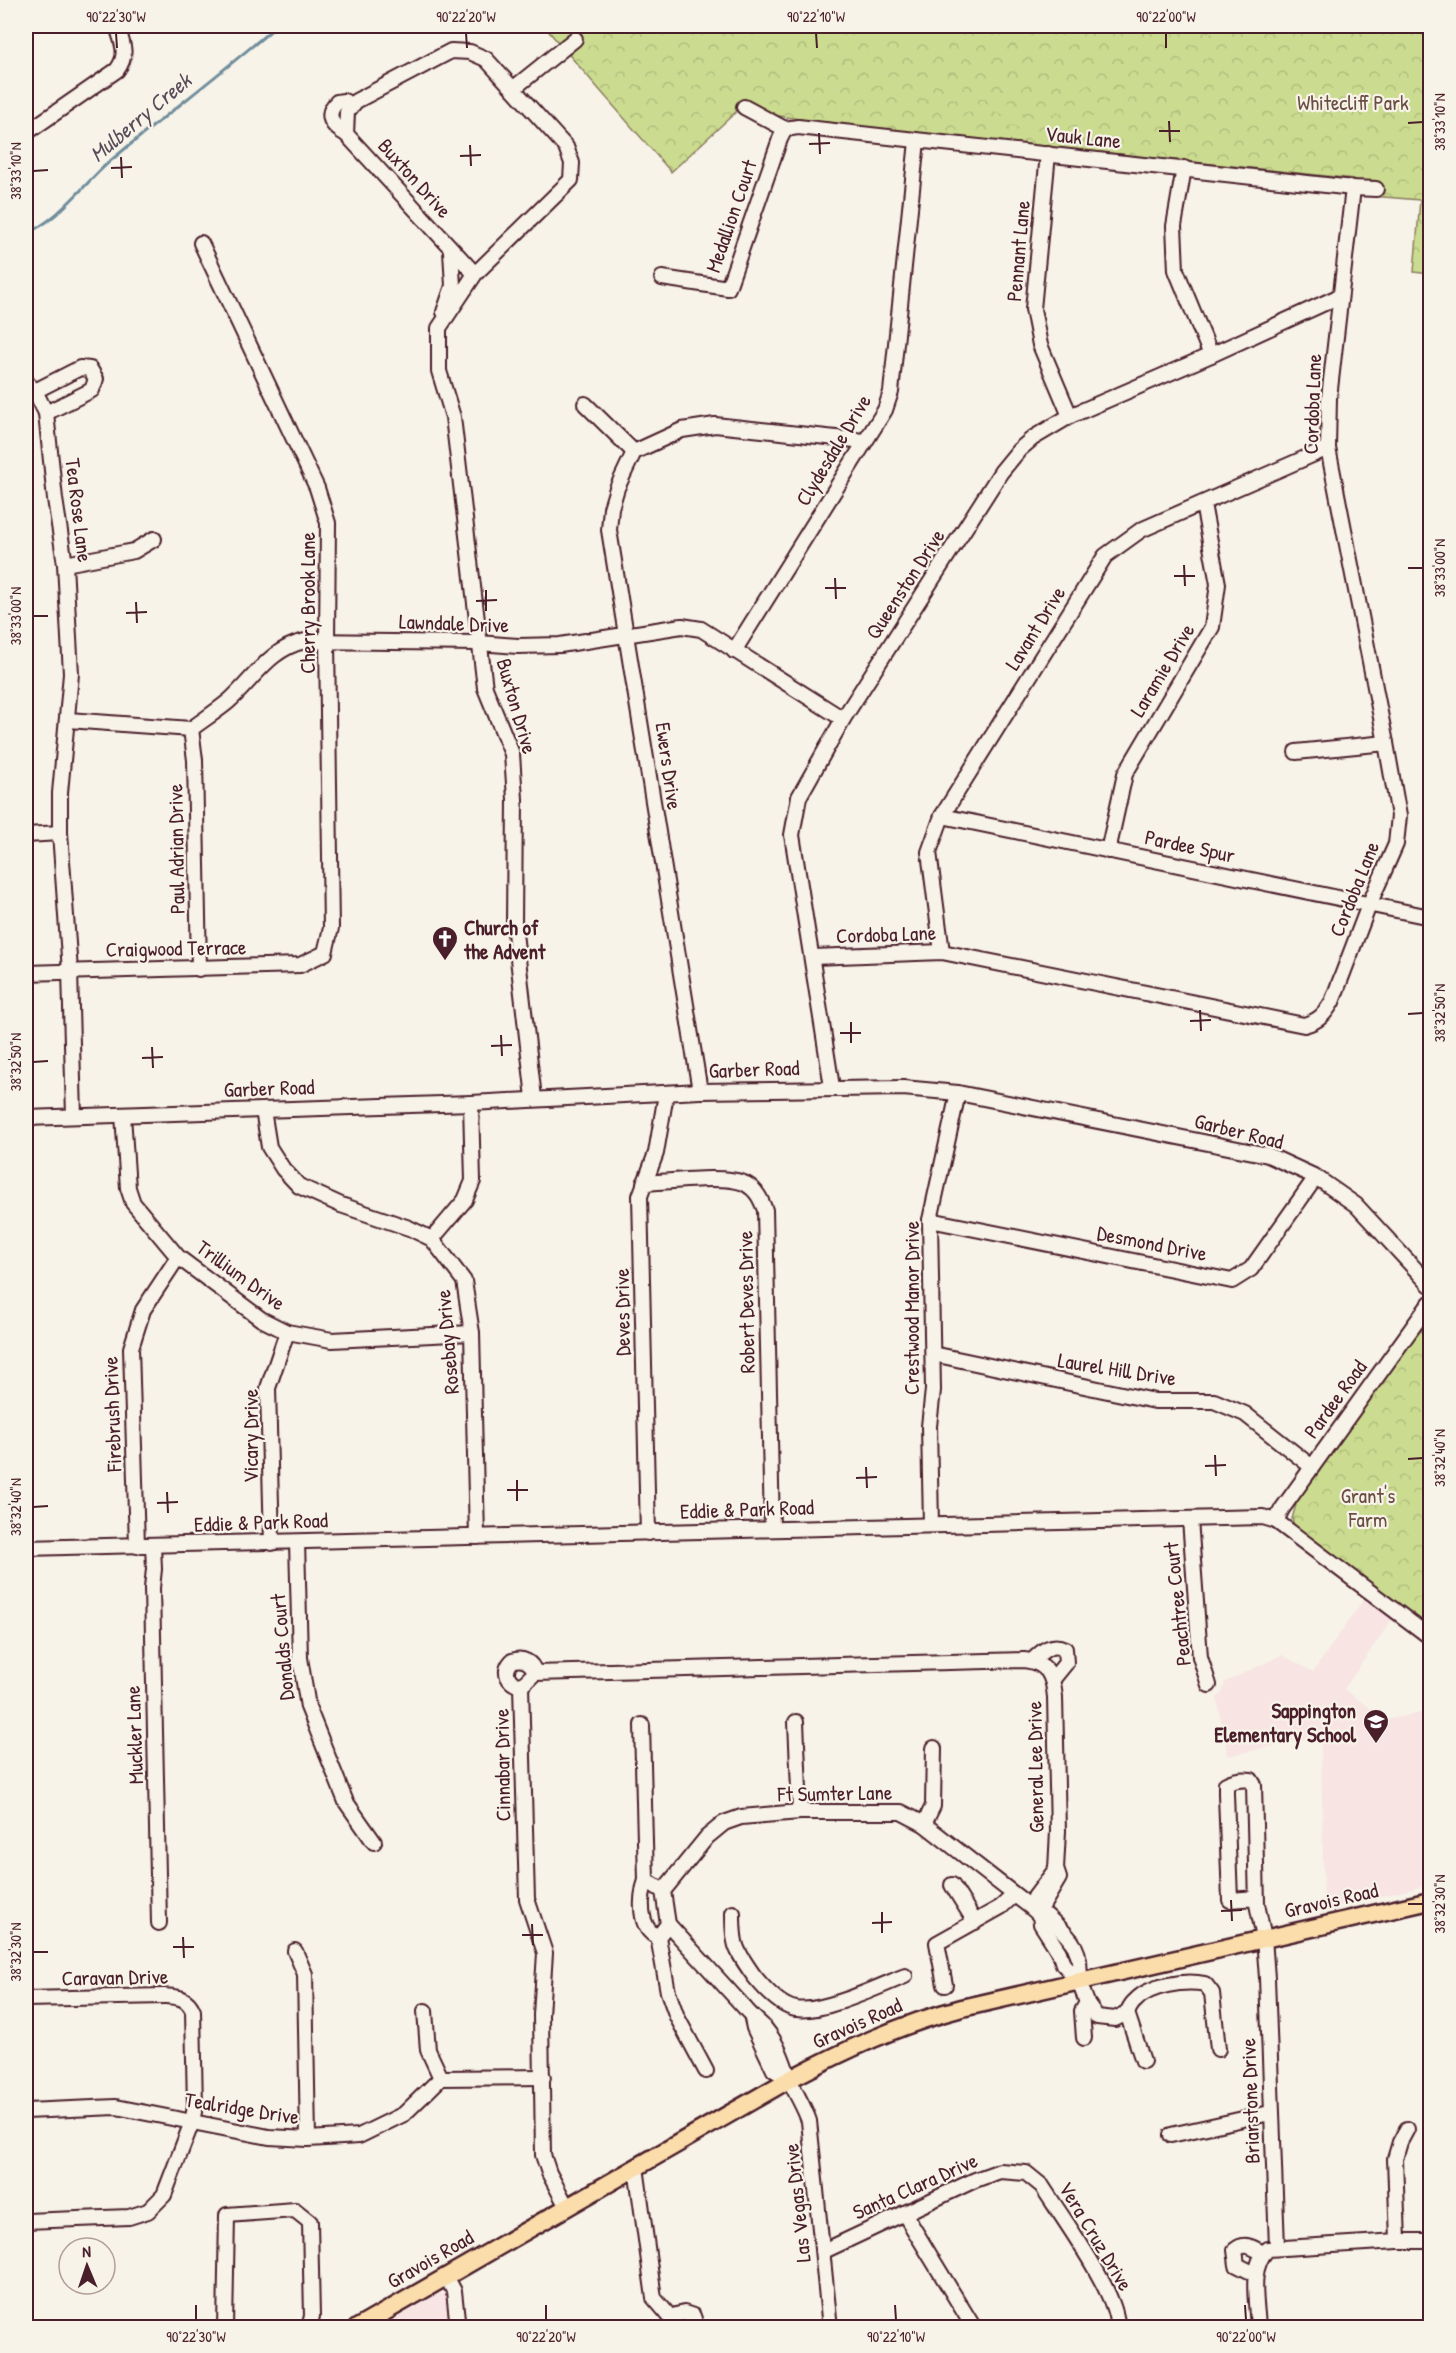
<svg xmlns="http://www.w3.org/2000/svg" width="1456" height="2353" font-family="'Patrick Hand',sans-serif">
	<defs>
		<pattern id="forest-crowns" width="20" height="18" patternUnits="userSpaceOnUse" patternTransform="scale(1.5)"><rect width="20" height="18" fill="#cbdc90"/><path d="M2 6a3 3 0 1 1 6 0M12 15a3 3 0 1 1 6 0" fill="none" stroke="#b0bc7c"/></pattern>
	</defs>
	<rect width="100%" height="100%" fill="#f7f3e8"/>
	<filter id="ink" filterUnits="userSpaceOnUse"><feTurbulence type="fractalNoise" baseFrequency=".0167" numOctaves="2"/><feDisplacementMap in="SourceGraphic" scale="12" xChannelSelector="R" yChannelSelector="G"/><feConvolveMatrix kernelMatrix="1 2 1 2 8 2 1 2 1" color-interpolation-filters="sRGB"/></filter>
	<g filter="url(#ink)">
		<!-- built -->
		<g fill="#f7e4e3">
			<polygon points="1366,1596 1393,1618 1344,1689 1386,1720 1430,1711 1430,1885 1324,1909 1321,1735 1228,1756 1217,1698 1222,1693 1225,1682 1282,1655 1313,1672"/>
			<polygon points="438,2294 446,2294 450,2300 453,2327 381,2328"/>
		</g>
		<!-- forest -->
		<g fill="url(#forest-crowns)" stroke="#8a7e5e" stroke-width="1.5">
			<polygon points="544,26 1430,26 1430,274 1414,272 1420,200 1360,195 1354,179 834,124 738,110 671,172"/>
			<polygon points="1430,1312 1430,1631 1295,1529 1292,1519 1298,1497"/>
		</g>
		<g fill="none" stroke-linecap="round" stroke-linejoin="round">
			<!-- stream -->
			<g stroke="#708d9c" stroke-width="3">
				<path d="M26,233C56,223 85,183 109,162C164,116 222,73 276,26"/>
				<path d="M1269,2328C1284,2322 1299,2320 1313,2328"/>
			</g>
			<defs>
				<g id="minor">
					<polyline points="514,88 575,39"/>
					<polyline points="744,107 785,129"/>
					<polyline points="785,129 798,127 1353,188 1376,189"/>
					<path d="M26,133L117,70C129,54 122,43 117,26"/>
					<path d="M346,134C332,127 324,115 337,102L344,101L352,105"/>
					<polyline points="1048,154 1033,309 1040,345 1070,416"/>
					<polyline points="1184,168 1174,226 1176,270 1211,355"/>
					<polyline points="475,274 346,134 347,112 356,101 451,51 470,52 486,59 566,147 572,163 571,180 475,274 439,328 439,371 453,417 485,688 512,754 515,799 514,924 534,1098"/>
					<polyline points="662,278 728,288 780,139 785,129"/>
					<polyline points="444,312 453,286 451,251"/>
					<polyline points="26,382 35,391 46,413 55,499 65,564 71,674 60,793 60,833 70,971 74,1116"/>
					<polyline points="35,391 80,368 90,369 96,379 92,390 46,413"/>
					<polyline points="585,404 634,452"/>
					<polyline points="65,564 134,551 154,539"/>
					<polyline points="734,651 885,410 891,392 917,141"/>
					<path d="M68,720L191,729C203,720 217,711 229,701C255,678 269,649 305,641L479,643L518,646L560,645L682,626L701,629L843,719"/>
					<polyline points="191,729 195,760 199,969"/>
					<polyline points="1296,752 1386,743"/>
					<polyline points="942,816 1430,917"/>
					<polyline points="26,835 60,833"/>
					<polyline points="1108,851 1125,774 1212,627 1218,584 1203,504"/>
					<polyline points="942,952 929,852 942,816 1105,556 1141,530 1328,448"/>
					<path d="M813,957L942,952L1304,1025C1319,1021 1324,1015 1332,1002L1369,905L1396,844L1399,816L1386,743L1328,448L1329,398L1353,188"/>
					<polyline points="26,973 300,965 325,953 331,928 327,641 328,523 317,488 201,243"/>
					<polyline points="832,1087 792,835 799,797 843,719 1001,472 1019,450 1033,438 1070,416 1211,355 1340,296"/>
					<polyline points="700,1091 609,530 611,508 617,488 634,452 682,430 715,425 864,441"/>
					<polyline points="263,1110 269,1147 283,1169 299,1186 341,1205 409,1228 432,1239 464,1281 472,1333 477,1537"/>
					<polyline points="123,1115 128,1188 133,1203 178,1257 261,1319 287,1332 332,1340 472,1333"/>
					<polyline points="26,1118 471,1103 700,1091 903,1088 958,1093 1268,1155 1316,1177 1356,1205 1430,1285"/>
					<path d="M644,1183C669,1182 726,1174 746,1184C757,1190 761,1200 765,1210L772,1529"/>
					<polyline points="930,1220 1232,1281 1251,1269 1316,1177"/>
					<polyline points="432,1239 465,1200 473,1181 471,1103"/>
					<polyline points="933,1354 1155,1401 1214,1401 1245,1414 1312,1467"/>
					<polyline points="1190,1519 1200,1657 1209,1685"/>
					<polyline points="1276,1521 1282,1509 1430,1303"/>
					<polyline points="931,1525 929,1426 933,1390 930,1220 958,1093"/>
					<polyline points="648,1533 640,1196 656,1153 666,1094"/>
					<polyline points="297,1542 300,1658 308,1707 346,1802 374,1842"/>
					<polyline points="272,1543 268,1388 287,1332"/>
					<polyline points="153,1545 154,1569 152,1588 159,1923"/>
					<polyline points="137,1546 131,1348 143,1310 178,1257"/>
					<polyline points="26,1548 1263,1517 1276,1521 1430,1637"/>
					<path d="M1032,1661C1042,1651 1051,1642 1065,1649L1066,1663L1053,1679"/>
					<path d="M521,1686C508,1683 502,1672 512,1661C523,1657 532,1662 535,1673"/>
					<polyline points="796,1722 800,1812"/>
					<polyline points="642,1725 646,1880 663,1891 668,1924 658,1937 668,1992 677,2017 706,2071"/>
					<polyline points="924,1824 933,1806 934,1748"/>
					<path d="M646,1880C640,1897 638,1929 658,1937"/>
					<polyline points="952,1885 975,1922"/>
					<polyline points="663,1891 707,1837 724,1823 741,1817 800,1812 901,1812 924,1824 1033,1909 1040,1916 1041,1924 1059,1952 1063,1964 1079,1981 1087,2003 1097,2017 1115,2019 1127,2013 1143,2061"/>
					<path d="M1257,1898L1230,1900L1226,1794V1784C1234,1780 1243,1779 1251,1780L1254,1785L1257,1904L1264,1938L1267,1978L1277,2247"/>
					<polyline points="1033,1909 1035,1897 1056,1869"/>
					<path d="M733,1913C733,1946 735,1949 754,1976C763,1987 781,2007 796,2009C821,2014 880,1986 905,1976"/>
					<path d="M1040,1916H1047C1070,1938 1083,1946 1079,1981"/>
					<path d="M668,1924L744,2007C751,2016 757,2020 764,2027C777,2042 783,2060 789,2078C795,2093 804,2106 809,2121L830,2328"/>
					<polyline points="295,1951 305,1974 308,2139"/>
					<polyline points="945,1985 937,1943 1001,1907 1014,1895"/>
					<path d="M26,1999L164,1996C178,1997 187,1997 193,2011L195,2107L192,2122L164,2195L148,2211L129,2217L26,2221"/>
					<polyline points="425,2011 428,2050 441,2078"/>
					<path d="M1127,2013C1129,2009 1131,2004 1135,2001C1149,1985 1185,1980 1205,1984L1212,1993L1218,2049"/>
					<polyline points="752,2019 754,2028 774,2070 790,2079"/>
					<polyline points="1084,2038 1082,2011 1087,2003"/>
					<polyline points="26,2111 116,2107 269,2137 308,2139 359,2136 404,2114 441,2078 543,2077"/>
					<polyline points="1171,2135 1270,2113"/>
					<polyline points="636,2167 654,2298 672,2319"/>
					<path d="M567,2207L549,2173L543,2155L541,2015L545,1953L527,1899L521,1686L535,1673L1024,1660C1048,1663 1053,1675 1055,1697L1058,1831L1056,1869L1059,1878L1043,1905L1033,1909"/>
					<polyline points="904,2213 974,2328"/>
					<polyline points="1398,2241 1395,2159 1400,2142 1407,2129"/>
					<path d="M824,2251L975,2180L1000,2171L1026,2173L1042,2186C1061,2216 1120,2296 1117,2328"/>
					<path d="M1255,2274L1237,2265L1235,2250C1245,2241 1253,2248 1263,2253"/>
					<polyline points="446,2276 454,2291 458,2328"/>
					<polyline points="670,2325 676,2315 684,2313 693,2316 697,2328"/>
					<polyline points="225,2328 227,2215 295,2210 310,2222 312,2316 309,2328"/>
					<path d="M1258,2328C1257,2302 1248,2268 1268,2249L1398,2241H1430"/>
				</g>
				<path id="major" d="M357,2328L790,2079C845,2050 901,2024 962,2008L1430,1901"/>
			</defs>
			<!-- minor casing -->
			<use href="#minor" stroke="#4a1f2b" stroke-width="18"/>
			<!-- major casing -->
			<use href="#major" stroke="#4a1f2b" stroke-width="21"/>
			<!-- minor -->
			<use href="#minor" stroke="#f7f3e8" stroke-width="14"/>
			<!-- major -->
			<use href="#major" stroke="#faddab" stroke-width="16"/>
		</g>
	</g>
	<!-- ticks -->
	<path fill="none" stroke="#4a1f2b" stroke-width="2" d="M116,33L117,48M466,33L467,48M816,33L817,48M1166,33V48M1169,121L1170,142M1408,123L1423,122M1159,131H1180M819,133L820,154M809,144L830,143M470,145L471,166M460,156L481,155M121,157L122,178M111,168L132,167M33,171L48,170M1184,565L1185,586M1408,568H1423M1174,576H1195M835,578L836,599M825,588H846M486,590V611M476,601L497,600M136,602L137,623M126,613L147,612M33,616H48M1200,1010L1201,1031M1408,1014L1423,1013M1190,1021L1211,1020M851,1022V1043M840,1033H861M501,1035L502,1056M491,1046L512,1045M152,1047L153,1068M142,1058L163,1057M33,1062L48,1061M1215,1455L1216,1476M1408,1459L1423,1458M1205,1466L1226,1465M866,1467L867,1488M856,1478L877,1477M517,1480V1501M507,1490H528M167,1492L168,1513M157,1503L178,1502M33,1507L48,1506M1231,1900L1232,1921M1408,1904H1423M1221,1911L1242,1910M882,1912V1933M872,1923L892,1922M532,1924L533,1945M522,1935H543M183,1937L184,1958M173,1947H194M33,1952H48M196,2305V2320M546,2305V2320M895,2305L896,2320M1245,2305L1246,2320"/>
	<!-- icons -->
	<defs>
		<symbol id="church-pin" viewBox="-11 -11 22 30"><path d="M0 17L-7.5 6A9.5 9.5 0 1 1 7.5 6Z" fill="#4a1f2b" stroke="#f7f3e8"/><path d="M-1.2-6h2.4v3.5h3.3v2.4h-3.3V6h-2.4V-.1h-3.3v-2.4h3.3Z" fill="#fff"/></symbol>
		<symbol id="school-pin" viewBox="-11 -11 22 30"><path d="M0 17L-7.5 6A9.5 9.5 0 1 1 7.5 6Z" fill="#4a1f2b" stroke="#f7f3e8"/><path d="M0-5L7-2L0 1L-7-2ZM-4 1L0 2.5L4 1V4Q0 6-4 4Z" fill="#fff"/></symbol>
	</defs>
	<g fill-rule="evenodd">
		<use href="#church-pin" x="430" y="924" width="30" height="40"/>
		<use href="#school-pin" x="1361" y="1707" width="30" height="40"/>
	</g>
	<g text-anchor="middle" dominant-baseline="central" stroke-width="4.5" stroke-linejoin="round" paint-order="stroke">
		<!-- park labels -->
		<g font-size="21" fill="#6a4e44" stroke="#f7f3e8">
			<text x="1353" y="102">Whitecliff Park</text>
			<text x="1368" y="1495">Grant's<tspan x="1368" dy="24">Farm</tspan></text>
		</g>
		<!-- street labels -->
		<g font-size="21" fill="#4a1f2b" stroke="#f7f3e8">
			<text transform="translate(1083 137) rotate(6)">Vauk Lane</text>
			<text transform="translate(415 178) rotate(48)">Buxton Drive</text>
			<text transform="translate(731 216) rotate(-71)">Medallion Court</text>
			<text transform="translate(1018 251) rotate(-85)">Pennant Lane</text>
			<text transform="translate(1312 404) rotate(-88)">Cordoba Lane</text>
			<text transform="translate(833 450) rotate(-59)">Clydesdale Drive</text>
			<text transform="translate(79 510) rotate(83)">Tea Rose Lane</text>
			<text transform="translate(905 584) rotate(-57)">Queenston Drive</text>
			<text transform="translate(307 603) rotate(-90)">Cherry Brook Lane</text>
			<text transform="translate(454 623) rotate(2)">Lawndale Drive</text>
			<text transform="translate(1035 628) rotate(-58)">Lavant Drive</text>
			<text transform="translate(1162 670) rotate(-59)">Laramie Drive</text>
			<text transform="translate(517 706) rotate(74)">Buxton Drive</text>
			<text transform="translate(669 766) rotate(82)">Ewers Drive</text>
			<text transform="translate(1190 846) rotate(12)">Pardee Spur</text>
			<text transform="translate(176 849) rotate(-91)">Paul Adrian Drive</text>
			<text transform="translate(1354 889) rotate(-68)">Cordoba Lane</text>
			<text transform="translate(886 934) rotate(-2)">Cordoba Lane</text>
			<text transform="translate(176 948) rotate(-1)">Craigwood Terrace</text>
			<text transform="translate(754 1069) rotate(-2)">Garber Road</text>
			<text transform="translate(269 1088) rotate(-2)">Garber Road</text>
			<text transform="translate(1239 1131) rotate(14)">Garber Road</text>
			<text transform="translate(1152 1243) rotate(11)">Desmond Drive</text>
			<text transform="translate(241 1275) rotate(36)">Trillium Drive</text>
			<text transform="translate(746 1302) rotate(-91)">Robert Deves Drive</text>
			<text transform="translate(911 1308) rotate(-90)">Crestwood Manor Drive</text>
			<text transform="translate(622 1312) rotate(-91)">Deves Drive</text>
			<text transform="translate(447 1342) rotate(-95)">Rosebay Drive</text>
			<text transform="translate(1117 1369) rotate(9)">Laurel Hill Drive</text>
			<text transform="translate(1335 1399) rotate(-54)">Pardee Road</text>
			<text transform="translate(112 1414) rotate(-92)">Firebrush Drive</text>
			<text transform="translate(250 1436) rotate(-90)">Vicary Drive</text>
			<text transform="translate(747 1509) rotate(-2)">Eddie &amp; Park Road</text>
			<text transform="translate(261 1522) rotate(-2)">Eddie &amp; Park Road</text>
			<text transform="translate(1177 1604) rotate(-96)">Peachtree Court</text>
			<text transform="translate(282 1647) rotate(-95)">Donalds Court</text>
			<text transform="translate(134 1735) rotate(-92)">Muckler Lane</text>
			<text transform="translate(502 1765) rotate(-91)">Cinnabar Drive</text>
			<text transform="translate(1035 1767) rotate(-91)">General Lee Drive</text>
			<text transform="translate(835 1793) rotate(-1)">Ft Sumter Lane</text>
			<text transform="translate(1331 1900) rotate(-13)">Gravois Road</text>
			<text transform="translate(115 1977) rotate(-1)">Caravan Drive</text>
			<text transform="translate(857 2023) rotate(-24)">Gravois Road</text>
			<text transform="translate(1250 2101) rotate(-92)">Briarstone Drive</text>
			<text transform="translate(242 2108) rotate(9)">Tealridge Drive</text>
			<text transform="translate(915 2186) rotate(-24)">Santa Clara Drive</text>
			<text transform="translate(797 2203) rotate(-96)">Las Vegas Drive</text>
			<text transform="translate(1096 2236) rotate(59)">Vera Cruz Drive</text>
			<text transform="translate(430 2259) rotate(-30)">Gravois Road</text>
		</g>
		<!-- poi labels -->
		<g font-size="21" font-weight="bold" fill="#4a1f2b" stroke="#f7f3e8" text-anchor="start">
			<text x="464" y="927">Church of<tspan x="464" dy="24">the Advent</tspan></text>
			<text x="1356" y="1710" text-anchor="end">Sappington<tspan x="1356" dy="24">Elementary School</tspan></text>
		</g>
		<!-- water labels -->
		<g font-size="22" font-style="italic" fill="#5a4d5a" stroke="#f7f3e8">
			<text transform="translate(140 117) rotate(-40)">Mulberry Creek</text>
		</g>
	</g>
	<!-- margin -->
	<rect width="1456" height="2353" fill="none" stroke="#f7f3e8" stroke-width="66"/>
	<!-- north arrow -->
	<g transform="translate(87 2266) rotate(358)"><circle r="28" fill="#f7f3e8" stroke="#b29e9c" stroke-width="1.5"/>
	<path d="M0-4.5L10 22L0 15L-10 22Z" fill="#4a1f2b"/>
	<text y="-9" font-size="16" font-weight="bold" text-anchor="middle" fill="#4a1f2b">N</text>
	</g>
	<rect x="33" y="33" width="1390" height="2287" fill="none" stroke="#4a1f2b" stroke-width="2"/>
	<g font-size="15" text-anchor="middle" fill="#4a1f2b">
		<text x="116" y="22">90°22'30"W</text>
		<text x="466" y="22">90°22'20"W</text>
		<text x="816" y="22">90°22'10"W</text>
		<text x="1166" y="22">90°22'00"W</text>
		<text transform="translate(1440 122) rotate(-90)" y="5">38°33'10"N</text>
		<text transform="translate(16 171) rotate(-90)" y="5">38°33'10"N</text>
		<text transform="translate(1440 568) rotate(-90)" y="5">38°33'00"N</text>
		<text transform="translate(16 616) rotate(-90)" y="5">38°33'00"N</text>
		<text transform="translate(1440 1013) rotate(-90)" y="5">38°32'50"N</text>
		<text transform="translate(16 1062) rotate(-90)" y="5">38°32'50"N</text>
		<text transform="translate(1440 1458) rotate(-90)" y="5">38°32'40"N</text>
		<text transform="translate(16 1507) rotate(-90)" y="5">38°32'40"N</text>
		<text transform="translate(1440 1904) rotate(-90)" y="5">38°32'30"N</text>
		<text transform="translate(16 1952) rotate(-90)" y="5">38°32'30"N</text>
		<text x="196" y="2342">90°22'30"W</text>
		<text x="546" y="2342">90°22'20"W</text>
		<text x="896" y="2342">90°22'10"W</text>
		<text x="1246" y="2342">90°22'00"W</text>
	</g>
</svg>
